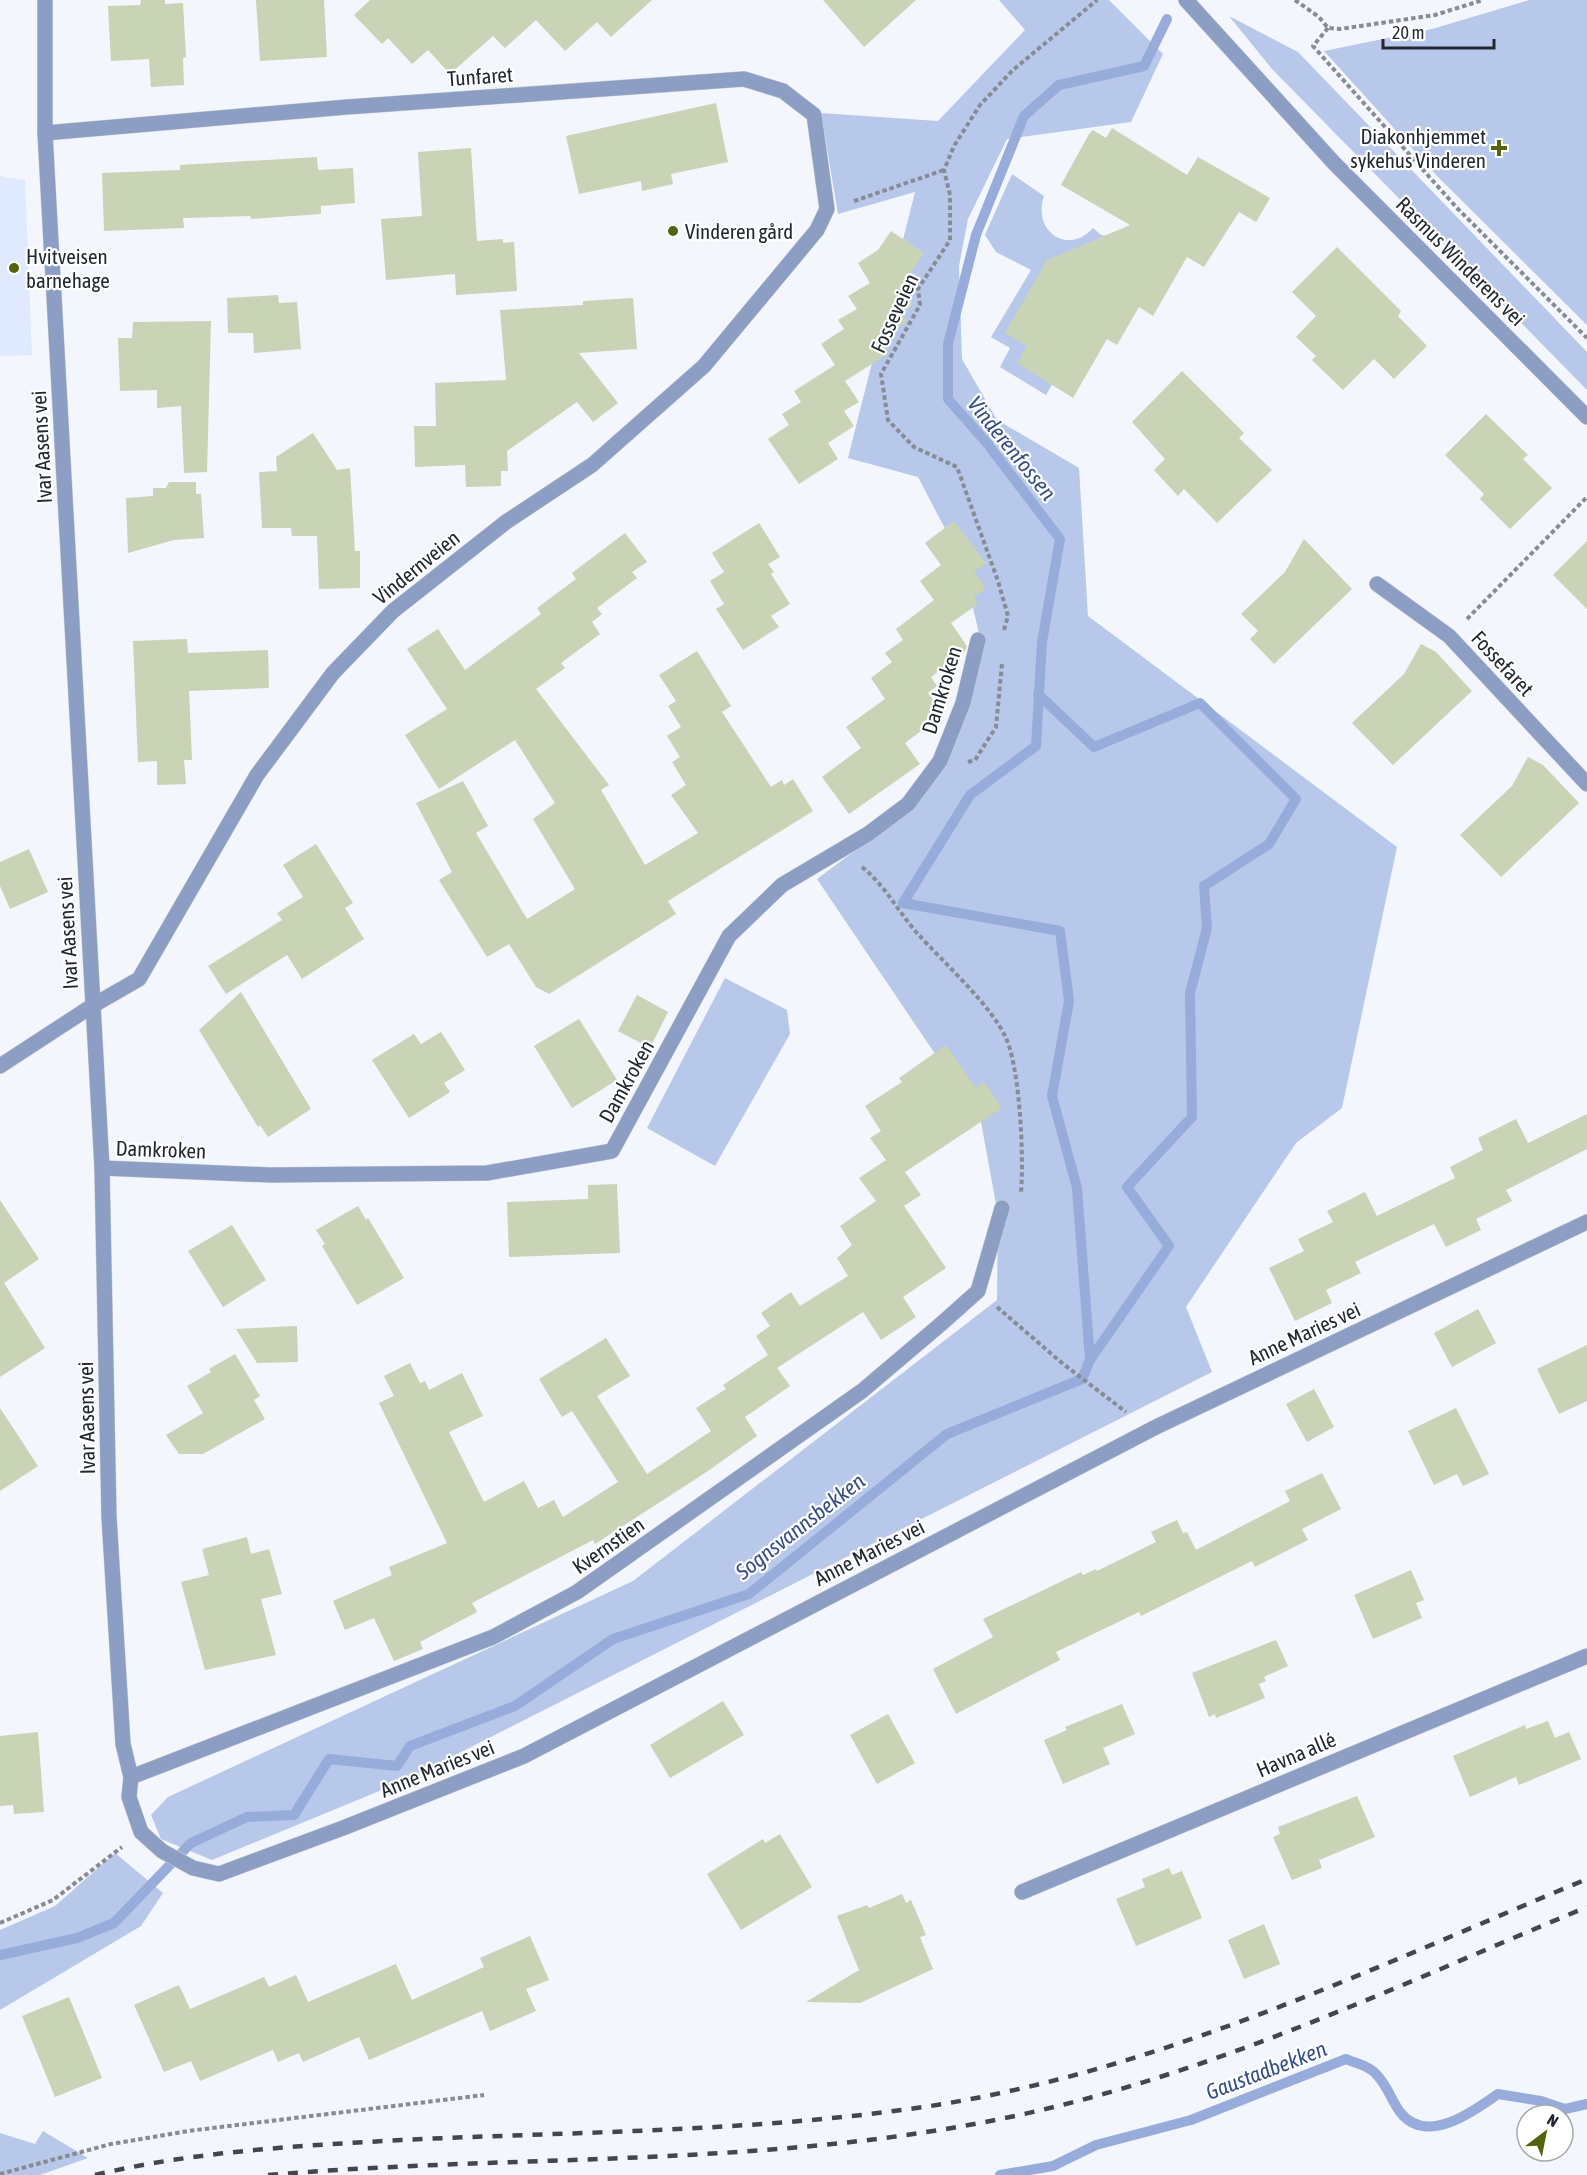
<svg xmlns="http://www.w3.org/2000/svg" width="1587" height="2175" font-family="'Asap Condensed',sans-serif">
	<rect width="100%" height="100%" fill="#f3f6fc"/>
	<!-- built -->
	<polygon fill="#dfe9ff" points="0,176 25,180 32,355 0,356"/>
	<!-- green -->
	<g fill="#b8c8ea">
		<polygon points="999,0 1109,0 1163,54 1131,122 1007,139 968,219 959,266 962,359 997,420 1079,468 1088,616 1397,847 1342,1108 1296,1143 1186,1307 1212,1372 406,1780 212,1860 161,1839 151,1815 168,1797 633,1581 997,1300 998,1215 981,1122 817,879 876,835 932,759 981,642 962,561 918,477 848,458 915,192 838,214 821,113 938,121 1025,30"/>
		<polygon points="1529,0 1587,0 1587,325 1439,178 1324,51 1432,29"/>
		<polygon points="1229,16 1298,52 1587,352 1587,390 1272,69"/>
		<path d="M1012,174L1044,196C1032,231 1068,256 1093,228L1101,235L1109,236L1078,339L1046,395L1000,367L1010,348L991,337L1031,270L996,252L985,235Z"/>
		<polygon points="725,978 787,1010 790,1034 715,1166 647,1128"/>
		<polygon points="115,1853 163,1893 141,1926 0,2010 0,1930 55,1906"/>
		<polygon points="43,2131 88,2158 40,2175 0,2175 0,2133 35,2144"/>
	</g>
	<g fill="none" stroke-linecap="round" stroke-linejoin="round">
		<!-- stream -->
		<g stroke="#97acdb" stroke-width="10">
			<polyline points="1038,694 1094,747 1200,703 1296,799 1269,844 1204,886 1207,928 1190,993 1192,1117 1127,1187 1169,1246 1090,1360"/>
			<polyline points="0,1955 77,1938 114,1923 191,1843 247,1817 294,1815 329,1759 397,1766 410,1746 515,1706 613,1639 749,1594 947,1434 1082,1379 1090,1360 1077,1188 1052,1096 1069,1001 1060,931 903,903 970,795 1036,746 1042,642 1060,539 986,442 948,399 948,344 976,235 1024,116 1059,85 1144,66 1167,19"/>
			<path d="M1000,2175L1053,2166L1096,2145L1191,2120L1346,2059C1355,2063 1369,2066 1375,2073C1387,2084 1391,2100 1400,2112C1426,2146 1473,2112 1498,2094L1541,2101L1565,2109L1587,2104"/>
		</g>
	</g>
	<!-- building -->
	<g fill="#c9d3b5">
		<polygon points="141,0 165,0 165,4 183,3 186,57 183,58 184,85 151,87 149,59 111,61 108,6 140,5"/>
		<polygon points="256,0 324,0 327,57 260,61"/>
		<polygon points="370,0 652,0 611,37 597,22 565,51 536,20 505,48 493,36 450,74 428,50 412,64 388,38 382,44 354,15"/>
		<polygon points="823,0 916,0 864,47"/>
		<polygon points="716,103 728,162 671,174 673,184 642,191 641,181 579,194 566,136"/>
		<polygon points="1112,128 1187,175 1198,157 1270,198 1256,222 1239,212 1204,267 1187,257 1153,316 1139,307 1117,345 1107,339 1073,398 1017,363 1027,346 1005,333 1047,260 1130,225 1061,185 1089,134 1093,130 1106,138"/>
		<polygon points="471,148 477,241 503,239 503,243 514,242 517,291 456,295 455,274 386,280 381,219 422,216 418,152"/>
		<polygon points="317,157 318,170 353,168 355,203 321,206 321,214 251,219 250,216 183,218 184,228 104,231 102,173 180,170 180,165"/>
		<polygon points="891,231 924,253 901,287 913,305 902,313 907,322 877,341 886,355 845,381 859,402 844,411 854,426 828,443 838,459 799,484 768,439 789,425 782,414 801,402 794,391 835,365 821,344 844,329 838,320 857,309 848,296 870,283 858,263 878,250"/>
		<polygon points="1337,247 1401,311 1398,316 1427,346 1394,379 1374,359 1343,390 1312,360 1316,356 1296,337 1316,316 1292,292"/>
		<polygon points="278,295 279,303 297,302 301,349 254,353 253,333 228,333 227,298"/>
		<polygon points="633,298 637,349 579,353 618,403 593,422 577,402 507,451 508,471 501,471 501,486 466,487 465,465 415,467 414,426 436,426 435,383 506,380 500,310 583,305 583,301"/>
		<polygon points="211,321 207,472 184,473 181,406 157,408 157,390 120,391 118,338 132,338 133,322"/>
		<polygon points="1182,371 1244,433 1239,438 1272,470 1217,523 1184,489 1178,496 1154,470 1165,459 1132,422"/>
		<polygon points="1486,414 1528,455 1523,459 1552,488 1510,529 1480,499 1484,494 1445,455"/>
		<polygon points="313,433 337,470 350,468 355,551 360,551 360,588 319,589 317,536 292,536 291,528 262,528 259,472 277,471 276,457"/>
		<polygon points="169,482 196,482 196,494 201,494 204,538 174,540 128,553 126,498 153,496 153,488 166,488"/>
		<polygon points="954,521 986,563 974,572 986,588 974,597 978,604 951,623 967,646 965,651 931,677 937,686 928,693 944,714 905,743 920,764 849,814 822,777 861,748 846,727 885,699 871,678 892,662 885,653 903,640 896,629 934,600 920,581 941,565 925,543"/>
		<polygon points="759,523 780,557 768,564 774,572 771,574 790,604 771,616 779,627 743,650 716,609 724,604 710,581 724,572 712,553"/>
		<polygon points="625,533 647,562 632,572 637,578 597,608 602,614 592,622 600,634 561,663 565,668 536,689 609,785 601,790 645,865 698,833 671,795 686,785 672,762 680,757 667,736 681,727 668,706 676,701 659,675 697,651 731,706 722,712 771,787 782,780 784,785 793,779 813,811 668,901 676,914 549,994 536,987 509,944 487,957 439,880 452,872 416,803 463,781 488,826 476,833 527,919 575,889 533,819 555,803 515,740 439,789 405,735 447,709 407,649 438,629 465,670 541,614 537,608 576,579 572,573"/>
		<polygon points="1304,539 1352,589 1274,664 1250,639 1258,631 1241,614 1285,572"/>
		<polygon points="1587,541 1587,609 1553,575"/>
		<polygon points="187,639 188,653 268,650 269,688 189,691 192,760 184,760 186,784 157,785 157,761 138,762 133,641"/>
		<polygon points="1421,644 1436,652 1472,691 1393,765 1352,723 1404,674"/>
		<polygon points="1528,757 1543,765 1579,803 1501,877 1460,835 1512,786"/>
		<polygon points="316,844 353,903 345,908 364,939 302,979 287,955 226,994 208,966 282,920 277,913 303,897 283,865"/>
		<polygon points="29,849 48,892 10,909 0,886 0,862"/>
		<polygon points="241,992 311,1109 268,1137 260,1125 258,1127 199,1030"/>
		<polygon points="637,995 668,1012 650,1048 618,1031"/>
		<polygon points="579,1019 617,1080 572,1108 534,1046"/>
		<polygon points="441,1032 465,1070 444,1083 450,1092 409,1118 372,1060 414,1034 421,1044"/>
		<polygon points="946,1045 976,1088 984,1082 1002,1108 905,1172 921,1195 904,1206 946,1268 903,1297 916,1317 881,1340 863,1312 777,1368 790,1386 745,1417 757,1436 705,1473 595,1544 593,1540 472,1603 477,1612 420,1642 423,1649 394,1661 374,1618 345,1630 333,1601 392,1575 389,1567 447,1543 379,1403 394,1396 384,1376 410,1363 420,1383 425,1381 429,1390 462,1373 483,1416 449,1432 484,1502 524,1481 538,1508 554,1500 563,1517 618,1482 572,1411 562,1417 539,1379 606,1338 630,1376 597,1396 647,1474 711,1431 696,1408 726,1389 723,1385 768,1355 771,1360 756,1336 770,1326 761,1313 791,1292 800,1306 848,1276 837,1258 852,1245 840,1226 876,1201 859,1178 886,1160 870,1138 881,1131 865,1106 902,1082 899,1078"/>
		<polygon points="1587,1114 1587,1149 1506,1190 1512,1201 1476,1219 1481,1230 1446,1247 1434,1224 1355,1262 1361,1273 1326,1290 1332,1303 1295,1321 1269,1268 1304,1251 1298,1239 1333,1222 1327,1211 1365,1192 1377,1216 1455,1178 1450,1167 1483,1150 1478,1138 1516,1119 1528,1143"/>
		<polygon points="617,1184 620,1253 509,1257 507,1202 588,1199 588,1185"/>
		<polygon points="0,1200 39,1259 4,1283 45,1348 0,1377"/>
		<polygon points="358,1206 366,1220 368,1218 404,1278 357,1305 322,1246 325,1244 316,1230"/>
		<polygon points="232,1225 266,1280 223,1307 188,1251"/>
		<polygon points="1478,1309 1496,1343 1452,1367 1434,1333"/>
		<polygon points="297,1326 298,1362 257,1363 236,1329"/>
		<polygon points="1587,1345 1587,1401 1559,1414 1537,1369"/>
		<polygon points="235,1354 260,1396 254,1400 265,1419 203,1454 179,1454 166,1435 203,1413 187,1386 211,1372 209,1369"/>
		<polygon points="1314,1389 1334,1427 1307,1442 1286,1404"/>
		<polygon points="0,1408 38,1466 0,1491"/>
		<polygon points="1456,1408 1489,1474 1463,1486 1457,1474 1434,1485 1408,1431"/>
		<polygon points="1322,1473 1341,1509 1302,1529 1308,1540 1255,1567 1252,1561 1141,1616 1139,1612 1056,1652 1060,1660 956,1714 933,1669 993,1637 983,1619 1081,1572 1083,1575 1096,1569 1097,1571 1156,1542 1151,1532 1177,1520 1183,1533 1187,1532 1196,1550 1290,1501 1285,1491"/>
		<polygon points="247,1537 251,1554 269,1549 282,1594 261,1599 276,1655 205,1670 181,1582 209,1575 202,1549"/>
		<polygon points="1411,1570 1424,1600 1416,1603 1422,1618 1373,1639 1354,1595"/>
		<polygon points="1276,1640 1288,1666 1264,1677 1266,1681 1259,1684 1265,1698 1216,1718 1215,1714 1209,1717 1192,1673"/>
		<polygon points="723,1701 744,1735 670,1778 650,1745"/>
		<polygon points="1122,1704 1135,1734 1103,1748 1110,1764 1063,1784 1044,1740 1067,1730 1065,1727"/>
		<polygon points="888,1714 915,1763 877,1784 850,1735"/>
		<polygon points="1548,1721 1555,1738 1569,1732 1581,1759 1519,1785 1516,1777 1470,1797 1453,1756 1525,1725 1526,1729"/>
		<polygon points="38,1732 44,1812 14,1814 13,1805 0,1806 0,1736"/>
		<polygon points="1357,1796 1375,1837 1319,1860 1322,1868 1292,1880 1273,1837 1280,1834 1278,1827"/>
		<polygon points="780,1834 812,1887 741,1930 707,1874 763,1839 765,1843"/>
		<polygon points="1169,1868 1172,1875 1182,1871 1202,1918 1136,1946 1116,1899 1145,1887 1142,1879"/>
		<polygon points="902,1894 906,1903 911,1900 926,1935 920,1937 933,1969 860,2003 806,2002 859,1970 837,1916 867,1905 869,1908"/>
		<polygon points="1264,1924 1280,1964 1244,1979 1228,1940"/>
		<polygon points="530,1936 549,1980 526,1989 536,2011 490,2031 482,2011 369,2060 359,2037 303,2062 299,2053 278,2062 273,2050 200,2081 191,2061 164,2072 134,2005 179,1985 190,2009 264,1977 269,1987 296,1975 308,2002 396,1964 412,2000 484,1967 480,1958"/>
		<polygon points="69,1997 102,2078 55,2097 22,2016"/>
	</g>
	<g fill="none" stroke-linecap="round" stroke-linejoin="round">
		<defs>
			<polyline id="service" points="1377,584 1449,636 1587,784"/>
			<g id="minor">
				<polyline points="45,0 45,133 102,1168 109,1517 123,1744 131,1777 129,1797 141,1832 162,1851 193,1868 219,1874 343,1828 524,1756 1156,1427 1587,1222"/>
				<polyline points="1186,0 1334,163 1587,417"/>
				<polyline points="0,1066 92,1006 139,979 257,775 333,673 393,611 506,522 592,465 704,366 817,230 827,209 814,115 783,91 744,79 347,107 45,133"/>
				<polyline points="102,1168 270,1175 487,1173 612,1151 729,936 782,885 868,834 908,804 940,761 963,703 978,640"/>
				<polyline points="131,1777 493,1637 577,1592 862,1391 941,1324 978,1291 1002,1208"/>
				<polyline points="1022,1892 1587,1656"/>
			</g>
		</defs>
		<!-- service casing -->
		<use href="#service" stroke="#cdd1d7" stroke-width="16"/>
		<!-- minor casing -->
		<use href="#minor" stroke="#cdd1d7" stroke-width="16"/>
		<!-- path -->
		<g stroke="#878b93" stroke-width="4" stroke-dasharray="4.5 3" stroke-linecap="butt">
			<polyline points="1295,0 1319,17 1328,28 1340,29 1435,15 1483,0"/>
			<polyline points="1328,28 1313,46 1457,208 1587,338"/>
			<polyline points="854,201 944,170"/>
			<polyline points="1467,619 1587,497"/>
			<polyline points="1004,630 1008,616 998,581 957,467 914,447 888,420 881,374 920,305 918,289 950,240 950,195 944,170 954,146 980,105 1013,70 1097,0"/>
			<polyline points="968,762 975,760 996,727 1002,664"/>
			<path d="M862,867C886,886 898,912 918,934C943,962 991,1005 1006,1038C1020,1069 1024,1157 1021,1192"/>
			<polyline points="997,1307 1062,1363 1126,1412"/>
			<polyline points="0,1923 53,1900 122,1847"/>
			<polyline points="0,2174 111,2144 188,2131 484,2095"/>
		</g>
		<!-- service -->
		<use href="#service" stroke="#8d9ec4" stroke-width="15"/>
		<!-- minor -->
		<use href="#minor" stroke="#8d9ec4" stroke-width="15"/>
		<!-- rail -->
		<g stroke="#41464f" stroke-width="4.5" stroke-dasharray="10 10" stroke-linecap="butt">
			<path d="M95,2175C196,2151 297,2146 401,2140C568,2132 736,2132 902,2110C1143,2079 1365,1971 1587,1879"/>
			<path d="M268,2175C515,2154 767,2168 1010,2117C1211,2075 1399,1985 1587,1907"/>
		</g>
	</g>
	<!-- markers -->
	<g fill="#52640d" stroke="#fff" stroke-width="2">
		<path d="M1496 139h6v6h6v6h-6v6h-6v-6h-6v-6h6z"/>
		<circle cx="673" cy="231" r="6"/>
		<circle cx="14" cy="268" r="6"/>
	</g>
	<g text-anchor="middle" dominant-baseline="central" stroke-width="4.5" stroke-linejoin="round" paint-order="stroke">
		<!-- street labels -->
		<g font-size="21" fill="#222731" stroke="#fff">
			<text transform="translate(480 76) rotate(-4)">Tunfaret</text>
			<text transform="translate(1461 261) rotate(45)">Rasmus Winderens vei</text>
			<text transform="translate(894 313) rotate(-65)">Fosseveien</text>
			<text transform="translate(41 447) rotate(-93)">Ivar Aasens vei</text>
			<text transform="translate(416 567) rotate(-39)">Vindernveien</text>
			<text transform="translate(1503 663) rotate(47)">Fossefaret</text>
			<text transform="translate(941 690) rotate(-73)">Damkroken</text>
			<text transform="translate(67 933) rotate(-93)">Ivar Aasens vei</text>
			<text transform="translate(626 1081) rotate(-61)">Damkroken</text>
			<text transform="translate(161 1149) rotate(2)">Damkroken</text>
			<text transform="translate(1304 1333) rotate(-25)">Anne Maries vei</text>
			<text transform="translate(86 1418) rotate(-91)">Ivar Aasens vei</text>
			<text transform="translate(608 1545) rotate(-35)">Kvernstien</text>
			<text transform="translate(869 1552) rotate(-27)">Anne Maries vei</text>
			<text transform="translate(1296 1754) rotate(-23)">Havna allé</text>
			<text transform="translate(437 1768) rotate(-22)">Anne Maries vei</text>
		</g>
		<!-- poi labels -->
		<g font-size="21" fill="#222731" stroke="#fff" text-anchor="start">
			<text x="1486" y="136" text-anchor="end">Diakonhjemmet<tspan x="1486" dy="24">sykehus Vinderen</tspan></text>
			<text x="685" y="231">Vinderen gård</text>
			<text x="26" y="256">Hvitveisen<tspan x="26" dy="24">barnehage</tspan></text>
		</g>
		<!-- water labels -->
		<g font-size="22" font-style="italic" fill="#354d88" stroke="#fff">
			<text transform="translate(1012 448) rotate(51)">Vinderenfossen</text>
			<text transform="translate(800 1526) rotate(-38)">Sognsvannsbekken</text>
			<text transform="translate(1266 2070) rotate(-21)">Gaustadbekken</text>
		</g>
	</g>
	<!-- north arrow -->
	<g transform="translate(1545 2133) rotate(32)"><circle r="28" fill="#ffffff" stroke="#a7a9ad" stroke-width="1.5"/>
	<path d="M0-4.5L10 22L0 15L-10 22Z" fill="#52640d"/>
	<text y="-9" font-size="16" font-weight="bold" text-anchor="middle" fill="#222731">N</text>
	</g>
	<!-- scale -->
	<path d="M1383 39v9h111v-9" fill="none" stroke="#222731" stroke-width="3"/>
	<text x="1392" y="39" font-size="18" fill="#222731" stroke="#ffffff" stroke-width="4.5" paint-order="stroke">20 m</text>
</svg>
